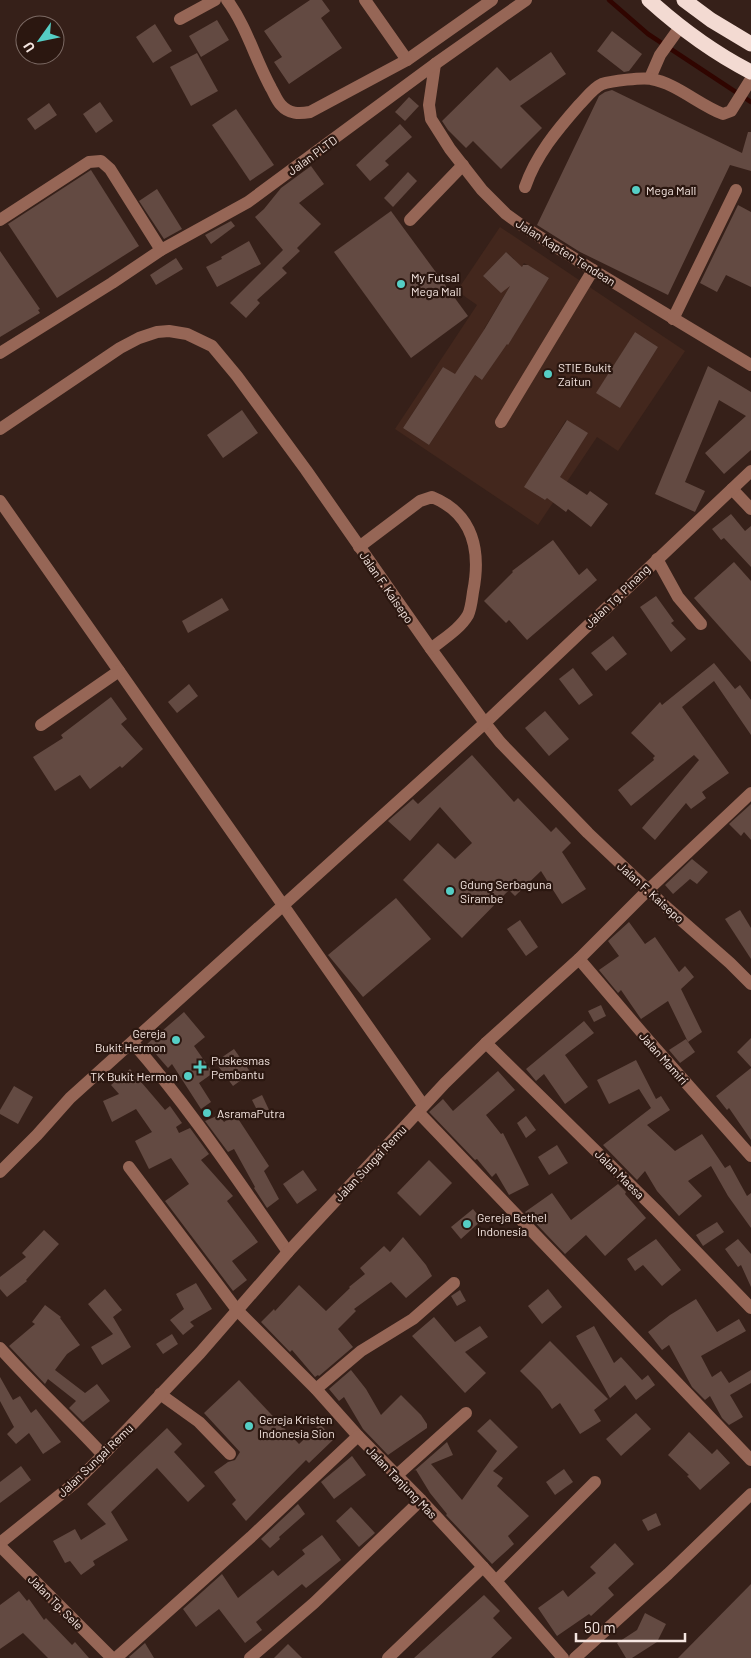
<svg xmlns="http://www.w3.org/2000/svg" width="751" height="1658" font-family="Barlow,sans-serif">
	<rect width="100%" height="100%" fill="#362019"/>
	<!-- built -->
	<path fill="#43271d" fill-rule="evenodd" d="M500,227L685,351L618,451L597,437L538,525L395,429L477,305L457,291ZM506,252L514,259L490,283L483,276ZM524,263L549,278L508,344L484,329ZM635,332L658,347L620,408L597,393ZM503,348L482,380L461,366ZM443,367L469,384L429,445L403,428ZM566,420L587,433L545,500L525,487Z"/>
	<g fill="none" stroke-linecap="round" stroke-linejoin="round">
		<!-- stream -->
		<polyline stroke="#300500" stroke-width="4.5" points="609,0 648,34 751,102"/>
	</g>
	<!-- building -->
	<g fill="#634a42">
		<polygon points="310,0 322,0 330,11 321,18 342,48 289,84 274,62 282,57 264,31"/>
		<polygon points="217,20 229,40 201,57 189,36"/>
		<polygon points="155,24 172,51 153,63 136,37"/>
		<polygon points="612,31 642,54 629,71 624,72 597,51"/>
		<polygon points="551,52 566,74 520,106 542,128 501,169 473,141 466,148 448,130 442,121 497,67 510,81"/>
		<polygon points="197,53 218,91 191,106 170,67"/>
		<polygon points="612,90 742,153 748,132 751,132 751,171 730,165 668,295 580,252 537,225 599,96 605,92"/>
		<polygon points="409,97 419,106 405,121 395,112"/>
		<polygon points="100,102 113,121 96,133 83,114"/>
		<polygon points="49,103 57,115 35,130 27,119"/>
		<polygon points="236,109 274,165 250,181 212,125"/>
		<polygon points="400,124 412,137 385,161 389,165 370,181 356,165"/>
		<polygon points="311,166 324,184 299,203 321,224 297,248 300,251 282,268 287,273 257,300 260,303 246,318 230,303 283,250 255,217 264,209 281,188"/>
		<polygon points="91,170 139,246 57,298 8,224"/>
		<polygon points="408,172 417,181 393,207 384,198"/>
		<polygon points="157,189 182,229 164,239 139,201"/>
		<polygon points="738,205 751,212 751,287 726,275 717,292 700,283"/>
		<polygon points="391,211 468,316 411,358 334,252"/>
		<polygon points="231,221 235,226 211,244 205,235"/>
		<polygon points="249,241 261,264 217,287 206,267 222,259 221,257"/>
		<polygon points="0,251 40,309 38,310 40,313 0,337"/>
		<polygon points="506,252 522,267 523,265 528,265 549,278 508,345 507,344 482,380 475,375 429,445 403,428 443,367 455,374 484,330 510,286 501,293 483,276"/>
		<polygon points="176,258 183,269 156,285 150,275"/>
		<polygon points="635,332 658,347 620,408 596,393"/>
		<polygon points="708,366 751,392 751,450 724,474 705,453 746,416 719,400 685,482 705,491 695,512 655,494"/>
		<polygon points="242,410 258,433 223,458 207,435"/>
		<polygon points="567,420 588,433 560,477 587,495 590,491 608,504 591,527 568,509 566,512 547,498 545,500 524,487"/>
		<polygon points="731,514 745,531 751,526 751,567 724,538 721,540 712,529"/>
		<polygon points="553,540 579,575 587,568 597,580 527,640 509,620 506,623 484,601 513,572 512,571"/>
		<polygon points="734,562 751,581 751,662 694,598"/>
		<polygon points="656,596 674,621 671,623 686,639 671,652 640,607"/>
		<polygon points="222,598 229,610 188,633 182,621"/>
		<polygon points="613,636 627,654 606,671 591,653"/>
		<polygon points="714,663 735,689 740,685 751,700 751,735 714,681 682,707 729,773 702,792 706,798 691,809 686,803 655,840 642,828 699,760 694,755 631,806 618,790 654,760 653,758 655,756 631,733 660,702 662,705"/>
		<polygon points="573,668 593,695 579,705 559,679"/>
		<polygon points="189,684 198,696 177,713 168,702"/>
		<polygon points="111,697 127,719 121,724 143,749 122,768 120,766 90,789 80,775 55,791 33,757 63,738 61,735"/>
		<polygon points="545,711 569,739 549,756 525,728"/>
		<polygon points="472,755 514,802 518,798 551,832 556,827 571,843 562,852 586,889 562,904 541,871 515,896 509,890 462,938 403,880 438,843 455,859 472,843 440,807 410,841 388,821 413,799 418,804"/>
		<polygon points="751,804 751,840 744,832 741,836 729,824"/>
		<polygon points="692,859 708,872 697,884 690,879 673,894 665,885"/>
		<polygon points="396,898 431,939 363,997 328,955"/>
		<polygon points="740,910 751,928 751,959 725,919"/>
		<polygon points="520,920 538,947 526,956 507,929"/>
		<polygon points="629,922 645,944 655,937 679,972 685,966 694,977 681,989 702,1032 688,1042 668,1001 641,1019 621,990 618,993 599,970 619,956 608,941"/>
		<polygon points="601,1005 606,1016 594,1022 588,1011"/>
		<polygon points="184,1012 205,1037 194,1046 213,1073 199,1083 211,1102 201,1109 172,1064 168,1068 147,1044"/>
		<polygon points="584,1021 594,1033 565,1055 588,1087 565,1104 544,1074 536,1081 526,1069"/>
		<polygon points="751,1038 751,1067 737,1052"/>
		<polygon points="686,1039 695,1052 680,1063 669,1050"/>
		<polygon points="234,1049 251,1073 233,1086 215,1062"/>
		<polygon points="636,1060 656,1099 661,1096 670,1110 647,1125 675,1151 702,1134 725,1168 730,1165 747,1196 751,1193 751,1228 728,1196 711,1166 688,1181 702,1196 679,1216 657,1191 645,1171 637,1180 603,1145 651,1108 639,1089 609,1104 597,1080"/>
		<polygon points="751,1068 751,1140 729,1108 727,1110 716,1096"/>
		<polygon points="130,1069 165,1110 170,1106 182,1123 176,1127 179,1133 190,1128 209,1154 201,1160 233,1196 227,1201 258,1242 232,1261 247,1280 233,1291 165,1201 189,1184 171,1158 149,1169 135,1141 152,1132 136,1109 112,1122 103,1101 119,1094 111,1085"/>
		<polygon points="498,1071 515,1090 486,1115 501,1134 503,1133 529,1185 509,1195 496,1173 492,1177 477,1159 475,1160 429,1112 443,1099 453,1111"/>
		<polygon points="14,1086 33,1097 18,1124 0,1114 0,1110"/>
		<polygon points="262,1095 270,1112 260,1116 252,1100"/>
		<polygon points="235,1114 269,1166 264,1171 279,1199 267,1208 254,1188 255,1187 234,1149 228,1152 205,1121 219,1115 224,1122"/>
		<polygon points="526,1116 536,1130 526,1138 517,1123"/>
		<polygon points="557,1145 568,1163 549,1175 538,1157"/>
		<polygon points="429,1160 452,1183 420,1216 397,1193"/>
		<polygon points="303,1170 317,1190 297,1204 283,1184"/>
		<polygon points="618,1184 626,1192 625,1194 646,1218 605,1256 586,1235 565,1254 525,1212 552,1193 571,1220"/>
		<polygon points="473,1209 482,1220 461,1239 451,1227"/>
		<polygon points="717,1222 724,1232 703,1246 696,1235"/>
		<polygon points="44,1230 59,1244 26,1280 27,1281 7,1297 0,1289 0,1277 26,1257 22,1253"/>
		<polygon points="403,1237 426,1265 432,1276 406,1298 391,1282 354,1309 356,1311 338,1329 353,1347 319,1376 318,1375 315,1377 292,1350 290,1352 261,1322 274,1309 275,1311 299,1285 326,1311 350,1288 349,1287 365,1274 360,1268 384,1246 390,1252"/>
		<polygon points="656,1239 681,1270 662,1286 643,1265 635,1271 627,1259"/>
		<polygon points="738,1239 751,1254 751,1287 741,1265 738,1267 725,1249"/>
		<polygon points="196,1283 212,1309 190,1322 194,1326 183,1335 170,1320 184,1309 176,1294"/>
		<polygon points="105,1289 122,1310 113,1317 131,1347 102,1365 91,1347 113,1334 88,1304"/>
		<polygon points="548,1289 562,1307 542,1324 528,1306"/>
		<polygon points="460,1290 466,1301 457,1306 451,1296"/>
		<polygon points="696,1299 717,1332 739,1319 746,1331 701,1356 712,1377 721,1371 729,1383 751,1370 751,1383 730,1395 743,1417 729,1425 722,1418 710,1396 705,1400 692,1387 669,1345 662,1350 648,1332 670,1315"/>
		<polygon points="45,1305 61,1317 60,1318 80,1345 67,1354 55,1370 85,1393 97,1384 110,1401 83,1422 69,1408 76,1401 48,1379 45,1384 9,1346 35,1324 32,1322"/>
		<polygon points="434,1317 455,1342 480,1326 488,1337 465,1352 486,1373 465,1393 412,1336"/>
		<polygon points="594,1326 614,1363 621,1357 642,1380 648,1375 655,1385 636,1400 625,1385 610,1398 576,1336"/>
		<polygon points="172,1334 178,1344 163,1354 156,1344"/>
		<polygon points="550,1341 608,1399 594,1410 601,1421 580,1434 560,1403 552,1409 540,1391 520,1371"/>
		<polygon points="351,1370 366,1389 381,1415 401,1395 421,1415 427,1424 427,1428 388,1455 363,1429 344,1397 339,1401 329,1389"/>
		<polygon points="0,1377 13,1400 20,1396 31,1413 36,1409 61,1442 43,1454 29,1433 16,1444 7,1434 14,1427 0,1401"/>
		<polygon points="239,1380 299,1444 320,1424 334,1439 309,1463 306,1460 246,1521 232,1504 236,1500 214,1472 228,1462 235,1460 240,1452 204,1413"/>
		<polygon points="636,1413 651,1429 621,1456 606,1439"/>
		<polygon points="490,1419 518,1447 493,1471 503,1478 497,1486 529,1516 508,1536 514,1544 492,1564 446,1515 447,1514 430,1493 416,1470 414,1471 447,1442 453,1455 431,1464 462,1500 497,1451 477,1431"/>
		<polygon points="167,1428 182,1444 174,1452 205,1486 188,1502 157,1468 111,1512 128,1540 93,1561 95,1565 81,1575 70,1561 65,1563 53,1541 75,1529 81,1540 106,1524 87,1504"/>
		<polygon points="689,1432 712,1454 717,1449 730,1463 700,1490 687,1476 689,1475 668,1455"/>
		<polygon points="352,1456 366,1475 334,1499 321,1482"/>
		<polygon points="21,1466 31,1480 0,1503 0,1482"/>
		<polygon points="564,1469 573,1482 555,1495 546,1482"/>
		<polygon points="298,1504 305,1514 279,1537 280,1539 270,1548 261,1539"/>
		<polygon points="351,1507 375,1533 359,1547 336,1521"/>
		<polygon points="656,1513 661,1525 648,1531 642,1520"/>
		<polygon points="322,1535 341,1560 306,1588 302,1584 256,1622 262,1630 245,1643 219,1609 196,1627 183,1609 222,1574 238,1598 273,1570 278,1576 305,1554 302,1550"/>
		<polygon points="615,1543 634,1564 608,1588 614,1595 591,1616 589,1614 557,1636 538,1608 563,1590 568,1597 596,1573 590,1567"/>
		<polygon points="751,1584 751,1658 678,1658"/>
		<polygon points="19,1591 27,1601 29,1599 44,1620 46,1618 72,1645 75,1642 89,1658 48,1658 23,1633 0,1649 0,1605"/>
		<polygon points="484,1595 500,1611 493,1618 512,1638 491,1658 414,1658"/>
		<polygon points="645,1613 666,1624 657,1642 632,1658 626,1658 617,1643 637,1630"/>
		<polygon points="145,1643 154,1658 130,1658 129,1657"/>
		<polygon points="288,1644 302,1658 274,1658"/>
	</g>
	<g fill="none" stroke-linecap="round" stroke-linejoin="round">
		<!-- minor -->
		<g stroke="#966656" stroke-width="12">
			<path d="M227,0C247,27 255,59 271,88C274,93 277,101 281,105C289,114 299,114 310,112L407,60L492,0"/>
			<polyline points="365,0 407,60"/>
			<polyline points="180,19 215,0"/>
			<polyline points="435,64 429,105 431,119 450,149 482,190 506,214 524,227 593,270 751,365"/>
			<polyline points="650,78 660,55 680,27"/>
			<path d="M525,187C536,155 557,130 579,105C586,98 593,88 602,84C611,81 643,77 651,79C676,83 699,105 723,114L731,111L751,79"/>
			<polyline points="0,220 89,162 101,161 110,169 161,250"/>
			<polyline points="410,220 463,165"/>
			<polyline points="673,319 736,190"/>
			<polyline points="0,353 112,283 161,250 248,202 435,64 526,0"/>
			<polyline points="501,422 593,270"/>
			<polyline points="0,429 120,348 139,338 157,332 169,331 187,334 212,346 237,376 306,470 431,649 485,723 500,742 588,833 664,905 730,963 751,984"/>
			<polyline points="732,489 751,509"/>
			<polyline points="0,501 423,1105"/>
			<path d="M359,547L420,501L432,497C474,514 481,552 473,592C472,599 471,609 468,615C460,629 443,639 431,649"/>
			<polyline points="657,559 678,597 701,624"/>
			<polyline points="41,725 119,671"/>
			<polyline points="579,959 649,1041 751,1156"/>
			<path d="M133,1043C190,1108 238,1181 288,1252"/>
			<polyline points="486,1043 657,1211 751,1308"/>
			<polyline points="418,1112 751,1460"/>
			<polyline points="129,1167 237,1310 316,1389 358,1436 421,1500 496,1581 563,1658"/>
			<polyline points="0,1172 37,1135 70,1098 485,723 751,471"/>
			<path d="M0,1348C33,1385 69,1418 103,1455"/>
			<polyline points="316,1389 361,1351 413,1319 454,1283"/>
			<polyline points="160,1394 199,1422 230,1454"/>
			<polyline points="396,1476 466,1413"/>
			<polyline points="0,1543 76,1482 103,1455 200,1353 288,1252 445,1083 486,1043 579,959 648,890 751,793"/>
			<polyline points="0,1546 112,1658"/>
			<polyline points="496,1581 595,1482"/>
			<polyline points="116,1658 251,1537 358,1436"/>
			<polyline points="250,1658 314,1603 421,1500"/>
			<polyline points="388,1658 483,1567"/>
			<polyline points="575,1658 668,1574 751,1494"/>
		</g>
		<!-- highway -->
		<g stroke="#f3dad2" stroke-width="15">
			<path d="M649,0C680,28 714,53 751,72"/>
			<polyline points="684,0 711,20 751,44"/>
		</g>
	</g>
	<!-- markers -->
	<g fill="#55cec5" stroke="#2b1710" stroke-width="2">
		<circle cx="636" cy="190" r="5"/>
		<circle cx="401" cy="284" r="5"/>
		<circle cx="548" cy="374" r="5"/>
		<circle cx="450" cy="891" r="5"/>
		<circle cx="176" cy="1040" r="5"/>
		<path d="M197.5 1059.5h5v5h5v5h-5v5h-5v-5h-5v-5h5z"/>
		<circle cx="188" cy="1076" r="5"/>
		<circle cx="207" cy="1113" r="5"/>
		<circle cx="467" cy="1224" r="5"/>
		<circle cx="249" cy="1426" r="5"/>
	</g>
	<g text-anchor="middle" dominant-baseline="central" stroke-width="4.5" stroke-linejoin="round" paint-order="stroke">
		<!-- street labels -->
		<g font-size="12" fill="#f5e6e1" stroke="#2b1710">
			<text transform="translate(312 155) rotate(-36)">Jalan PLTD</text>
			<text transform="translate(566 252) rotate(32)">Jalan Kapten Tendean</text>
			<text transform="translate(387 587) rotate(55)">Jalan F. Kaisepo</text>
			<text transform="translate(617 596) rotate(-44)">Jalan Tg. Pinang</text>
			<text transform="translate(651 892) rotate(42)">Jalan F. Kaisepo</text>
			<text transform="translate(664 1058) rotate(48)">Jalan Mamiri</text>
			<text transform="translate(370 1163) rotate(-47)">Jalan Sungai Remu</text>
			<text transform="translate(620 1174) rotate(45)">Jalan Maesa</text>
			<text transform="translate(95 1460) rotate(-44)">Jalan Sungai Remu</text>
			<text transform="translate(402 1482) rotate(46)">Jalan Tanjung Mas</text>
			<text transform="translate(56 1602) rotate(45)">Jalan Tg. Sele</text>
		</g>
		<!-- poi labels -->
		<g font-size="12" fill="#f5e6e1" stroke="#2b1710" text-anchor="start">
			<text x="646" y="190">Mega Mall</text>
			<text x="411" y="277">My Futsal<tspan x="411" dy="14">Mega Mall</tspan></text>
			<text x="558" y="367">STIE Bukit<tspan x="558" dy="14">Zaitun</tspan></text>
			<text x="460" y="884">Gdung Serbaguna<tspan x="460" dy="14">Sirambe</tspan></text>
			<text x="166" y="1033" text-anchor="end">Gereja<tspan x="166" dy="14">Bukit Hermon</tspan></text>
			<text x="211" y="1060">Puskesmas<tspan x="211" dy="14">Pembantu</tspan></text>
			<text x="178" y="1076" text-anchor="end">TK Bukit Hermon</text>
			<text x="217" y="1113">AsramaPutra</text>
			<text x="477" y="1217">Gereja Bethel<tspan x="477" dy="14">Indonesia</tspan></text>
			<text x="259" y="1419">Gereja Kristen<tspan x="259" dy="14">Indonesia Sion</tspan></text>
		</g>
	</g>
	<!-- north arrow -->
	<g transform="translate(40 40) rotate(237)"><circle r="24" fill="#2b1710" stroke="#7c6a64"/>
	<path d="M0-4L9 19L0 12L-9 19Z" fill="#55cec5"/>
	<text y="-8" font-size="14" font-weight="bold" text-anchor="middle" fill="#f5e6e1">U</text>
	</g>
	<!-- scale -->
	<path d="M576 1633v8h109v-8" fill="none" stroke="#f5e6e1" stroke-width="2.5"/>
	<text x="584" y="1633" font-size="15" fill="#f5e6e1" stroke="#2b1710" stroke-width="4" paint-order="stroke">50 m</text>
</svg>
